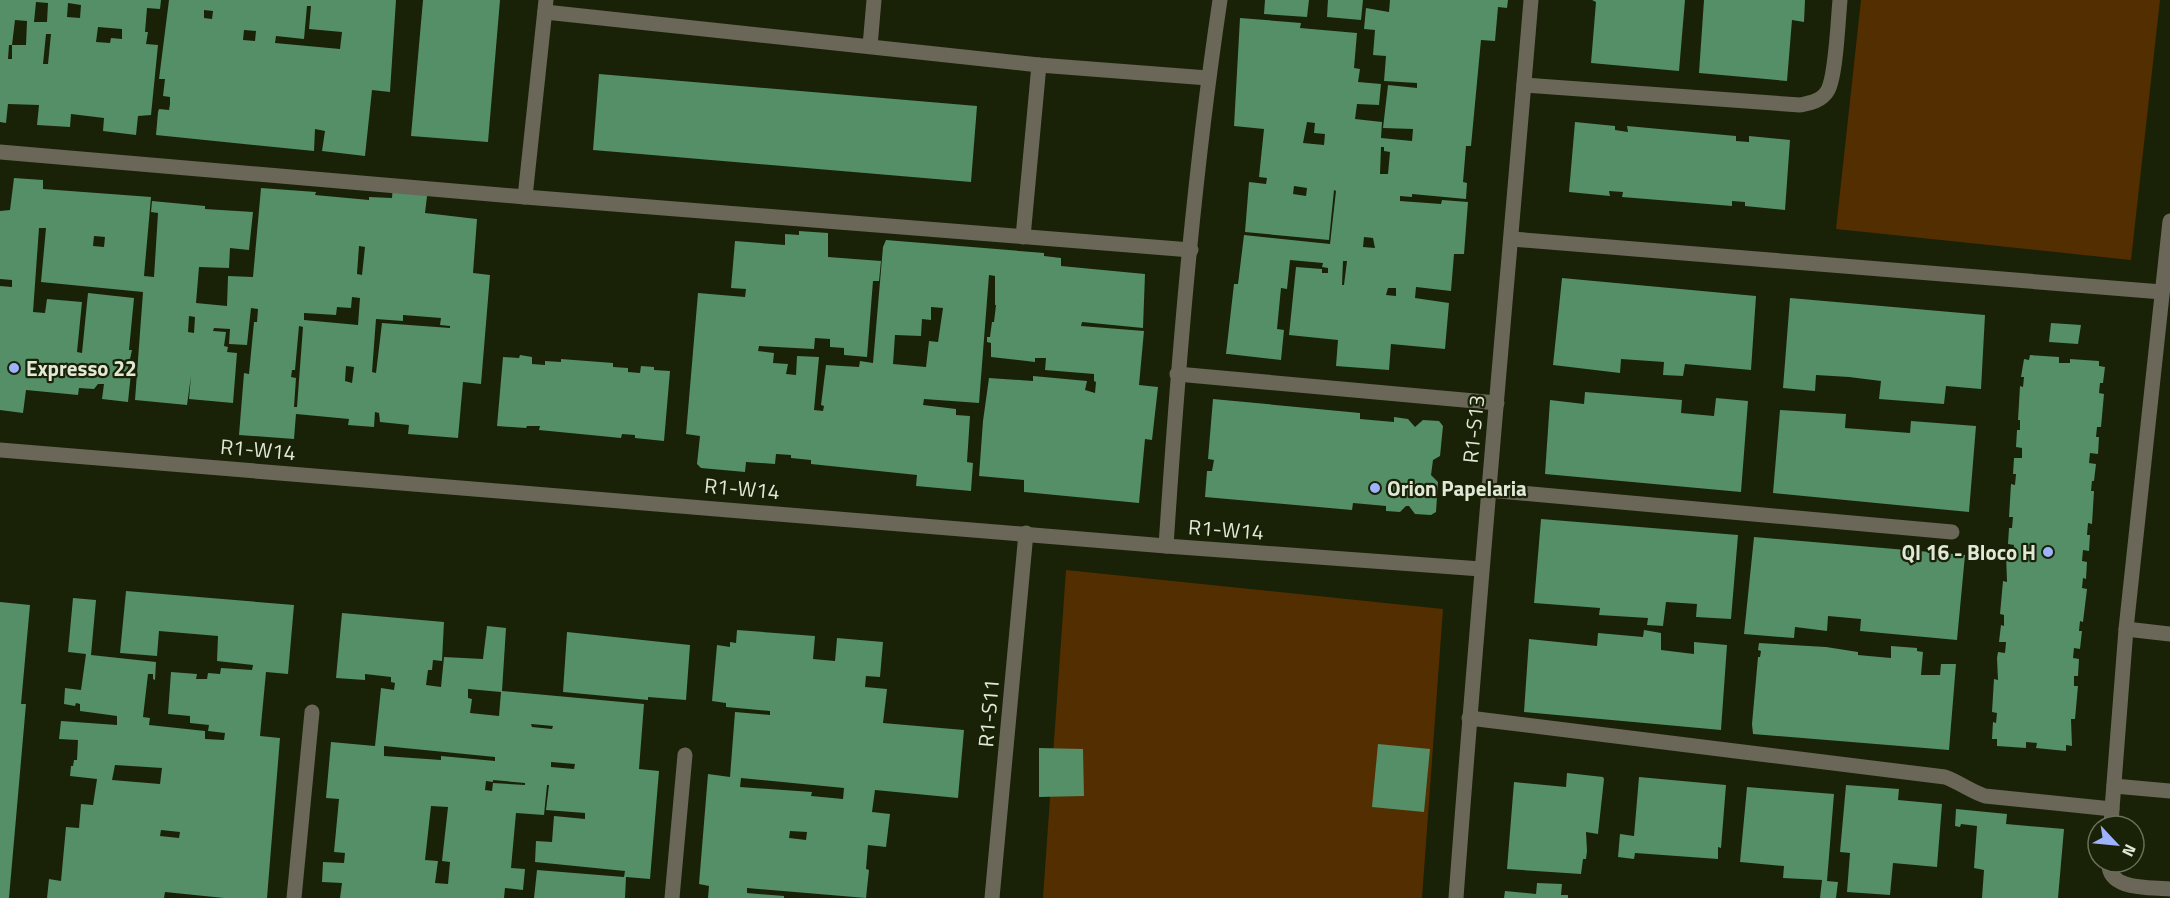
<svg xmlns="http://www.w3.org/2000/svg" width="2170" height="898" font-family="'Titillium Web',sans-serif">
	<rect width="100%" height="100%" fill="#192106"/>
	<!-- green -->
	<g fill="#532e00">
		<polygon points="1861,0 2160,0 2131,260 1836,229"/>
		<polygon points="1066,570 1443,609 1422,898 1043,898"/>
	</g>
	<!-- building -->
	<g fill="#548f67" fill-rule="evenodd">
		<path d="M0,0H161L160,9L147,8L145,32H148L146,44L158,45L151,115L138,116L136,135L103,131L104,118L71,114L70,127L37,125L39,105L8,104L6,123L0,122ZM36,2L48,3L47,22H34ZM68,3L81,5L80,18L67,17ZM15,20L27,21L26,45H12V59H8L9,45H12ZM98,27L122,29V39L111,38L110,43L96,42ZM46,34H51L48,64H43Z"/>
		<path d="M169,0H396L390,92L372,90L365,156L322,151L325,131L315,129L314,151L156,135L158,112L159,109L169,110L170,104V97L163,96L165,79H159ZM307,6H311L309,29L342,32L340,49L275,43L276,36L304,39ZM204,10L213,11L212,19L204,18ZM244,30L256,31L255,41L243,40Z"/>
		<polygon points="423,0 500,0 488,142 411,136"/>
		<polygon points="1265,0 1309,0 1307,17 1264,14"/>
		<polygon points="1328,0 1363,0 1361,20 1327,17"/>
		<path d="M1390,0H1508L1507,8L1498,7L1495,41L1481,40L1471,146H1466L1463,182L1467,183L1466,199L1412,194V197L1400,196V201L1441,204L1442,200L1468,202L1464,254H1454L1451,291L1416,287L1415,298L1449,303L1445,349L1391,344L1389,370L1336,366L1338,340L1289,335L1296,267L1322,269V273H1328V268L1322,267L1323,263L1290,260L1287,289L1281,288L1277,329L1284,330L1281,360L1228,354H1226L1234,284H1238L1244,235L1330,244L1336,191L1334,190L1329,240L1245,232L1249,182L1266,184L1267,178L1259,177L1264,129L1234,126L1240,18L1301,23L1300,28L1357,33L1354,68L1360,69L1358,82L1381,84L1379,105L1357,104L1355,119L1382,122L1381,138L1412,141L1413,129L1383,128L1388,85L1417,88V83L1384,81L1386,56L1373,55L1375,30L1364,29L1366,8L1389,12ZM1307,122L1315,123L1314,133L1325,134L1324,145L1303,143ZM1381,147H1384V151L1390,152L1388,174H1380ZM1294,186L1307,188L1306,196L1293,194ZM1364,237L1373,238L1375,248L1363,247ZM1343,261H1347L1344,285H1342ZM1388,288H1396V296L1386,295Z"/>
		<polygon points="1592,0 1685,0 1679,71 1591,63 1596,2"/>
		<polygon points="1704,0 1805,0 1804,22 1792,20 1787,81 1699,73"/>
		<polygon points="599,74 977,106 971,182 593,150"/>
		<polygon points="1575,122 1615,126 1615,130 1628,132 1627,126 1736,136 1736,141 1749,142 1749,136 1790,140 1785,210 1745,206 1745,202 1732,201 1732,206 1622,197 1623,192 1609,191 1610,196 1569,192"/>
		<path d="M14,178L43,180V189L151,197L144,276L154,277L158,213L151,212L152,201L205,206V209L253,212L249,250L230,248L229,268L199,267L196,303L227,306L228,276L253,277L261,188L316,192L315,195L369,200V197L392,198L393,184L428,188L425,213L477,219L473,273L490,275L481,384L463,382L458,438L408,434L409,425L380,422L379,413L375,412L374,427L348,425L349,419L296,414L294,439L239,435L244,373L249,374L254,322H257L258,309L251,308L247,345L229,344L230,329L214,328L213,331L226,332L224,346L228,347L227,352L237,353L233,403L189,399L191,376L187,405L135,400L143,292L41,282L46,228H39L33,312L45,313L47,299L82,302L77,352L82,353L88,293L134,298L129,350H132L127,373H131L128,402L102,399L104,384H98L94,389L79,388L78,395L26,390L23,413L0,410V286L12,287V280L0,279V211L10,210ZM94,236L105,237L104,247L93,246ZM359,246L365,247L362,275L357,274ZM352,297L360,298L358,325L304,320V313L336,315L337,307L351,308ZM403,315L441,318L440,325L450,326V328L382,323L376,373L372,372L376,319L403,321ZM189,316L195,317L194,333L188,332ZM299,326L303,327L297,407H294L296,378L291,377L292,370H295ZM346,366L354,367L352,383L345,381Z"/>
		<path d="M799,231L828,233V257L881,261L879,281H873L867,357L844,355V348L830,347V339L815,338L814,349L759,346L758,351L774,353L773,363L788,364L786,374L796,375L797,356L819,357L814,410L823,411L824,406L821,405L826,365L859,367L860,361L873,363L883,247L886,240L1044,253V256L1061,258V266L1145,274L1143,328L1082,322L1081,326L1144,331L1139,385L1158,387L1152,440L1145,439L1139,503L1024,492V480L979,476L983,421L989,378L1033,381V376L1087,381L1085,390L1095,393L1096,382L1094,381V374L1045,370L1046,358H1035V362L991,357V343L987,342V337H990L992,322H994L996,305H995V276L989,275L979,403L924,399L923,405L956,409V415L970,416L967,462L973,463L971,491L916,486L917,475L811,464V460L791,458V455L776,454L775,464L746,462L745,472L701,468L697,464L700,436L686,434L698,293L745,297L746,289L731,288L735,241L785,245V234L799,235ZM931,307L943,308L938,342L929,341L926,367L893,364L895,335L921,336L922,319L931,320Z"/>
		<polygon points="1562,278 1756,296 1751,370 1685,364 1683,376 1663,375 1664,362 1621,359 1620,373 1553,365"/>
		<polygon points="1790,298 1985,315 1981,389 1946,386 1944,404 1879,399 1881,381 1849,377 1816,375 1815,391 1783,388"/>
		<polygon points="2051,323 2081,325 2078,344 2049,342"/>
		<polygon points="520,355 532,357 532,364 545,365 545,361 561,362 561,359 613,363 613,367 628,368 628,372 640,373 641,366 654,367 654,370 670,371 664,441 635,438 635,435 622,434 621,438 539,430 540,426 527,426 526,428 497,426 503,357 519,358"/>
		<polygon points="2030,355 2059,357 2059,363 2070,363 2070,359 2099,361 2099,366 2105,367 2103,383 2100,383 2099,393 2104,394 2101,427 2097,427 2096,437 2099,437 2098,454 2090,453 2089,463 2096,464 2094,481 2092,481 2091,491 2094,491 2092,524 2088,523 2087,535 2090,535 2089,551 2083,550 2082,561 2087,562 2086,579 2083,578 2082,588 2087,589 2083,622 2080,621 2079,631 2082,631 2080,649 2074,648 2073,658 2079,659 2078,676 2074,676 2074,686 2078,686 2075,719 2071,719 2072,746 2066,745 2066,751 2036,748 2037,743 2026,742 2026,748 1997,746 1997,739 1992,739 1993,722 1996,723 1997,713 1992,712 1994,679 1998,680 1997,658 1998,652 2005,653 2006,642 1999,642 2001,625 2004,626 2004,615 2000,614 2003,581 2007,582 2006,554 2013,555 2014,545 2008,544 2009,528 2012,528 2013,517 2009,517 2011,484 2015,485 2016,474 2013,474 2014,458 2022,458 2022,448 2016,447 2017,430 2020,430 2020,420 2018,420 2020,386 2023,387 2024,377 2021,377 2024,359 2029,360"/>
		<polygon points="1585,392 1682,400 1681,413 1714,416 1716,398 1748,401 1741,492 1545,474 1550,400 1584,404"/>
		<polygon points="1213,399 1360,413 1360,419 1394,422 1394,417 1408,419 1415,427 1423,420 1439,421 1443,426 1440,456 1433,460 1431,475 1438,482 1436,512 1431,515 1415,514 1409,506 1406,506 1400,512 1386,511 1386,506 1353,503 1352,510 1205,497 1207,471 1212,471 1214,460 1208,459"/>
		<polygon points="1780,410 1846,414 1845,428 1910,433 1911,421 1976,426 1969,512 1773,493"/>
		<polygon points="1541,519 1738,535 1731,619 1696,617 1697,604 1666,602 1663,626 1647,625 1648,618 1599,615 1600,608 1534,603"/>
		<polygon points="1754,537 1965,555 1957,640 1860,631 1861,619 1828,616 1827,631 1795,627 1794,638 1744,634"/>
		<path d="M126,591L294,605L288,674L266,672L260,736L280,738L267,898H224L165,892L164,898H47L49,879L61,881L66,827L79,828L81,804L93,805L97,779L70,776L71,766H73L74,760H77L78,740L59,739L61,721L117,725V716L80,711V704L76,703L75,706L64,704L65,688L81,690L86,654L68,652L73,598L96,600L91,655L156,662L155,680L153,679V674H148L143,717L150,718L149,725L205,731V739L224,740L225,733L208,731L209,725L190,723V716L168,714L171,672L197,674L196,679H207L208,673L220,674L221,668L252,670L253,665L217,661L218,636L159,631L157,656L120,653ZM115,765L162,768L160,784L112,780ZM161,830L180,832L179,838L160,836Z"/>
		<polygon points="0,602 30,605 21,704 26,704 9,898 0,898"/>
		<path d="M342,613L444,622L442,661L433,660L432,670H428L426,685L441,687L444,657L483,659L487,626L506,628L502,691L644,704L639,769L659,771L650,879L626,877L625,898H534L537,870L624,877L625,871L535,862L536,841L552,842L554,816L585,819V813L546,810L549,785H547L544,815L516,813L511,868L525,869L523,890L505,888L504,898H340L342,883L322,882L323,862L344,863L345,853L334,852L339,799L326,798L331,742L375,746L381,688L394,690L395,683L391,682V677L365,674V680L336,678ZM468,689L501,692L499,716L470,713L472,699L468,698ZM531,724L553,726L552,729L532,727ZM384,746L495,757V761L441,756V760L384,756ZM551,762L575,764L574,769L551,767ZM493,780L525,783V785L493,783L492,791L485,790L486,781L493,782ZM431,806L448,807L442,861L450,862L448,884L435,883L438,861L425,860Z"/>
		<path d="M737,630L815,636L813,659L835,661L837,638L883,642L880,677L866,676L865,687L887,689L883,723L964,730L958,798L875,790L872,812L890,814L886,847L868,845L866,869L869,870L866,898L747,888V893L784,896V898H708L709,886L699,884L708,774L730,777L735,712L770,715V711L726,707V703L712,701L717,645L730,647V642L736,643ZM741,778L844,788L843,799L811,796L812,792L740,787ZM790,831L807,832L806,840L789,838Z"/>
		<polygon points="1644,630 1661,633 1661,650 1694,654 1694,642 1727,645 1721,730 1524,712 1529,639 1597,646 1598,633 1643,637"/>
		<polygon points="567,632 690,645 686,700 648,697 648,700 563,692"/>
		<polygon points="1759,643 1826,647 1858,652 1858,655 1891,658 1891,646 1917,648 1917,651 1923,652 1921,675 1940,675 1941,664 1956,664 1949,750 1753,734 1752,724 1758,657 1760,657 1761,651 1758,650"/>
		<polygon points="1378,744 1430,749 1424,812 1372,807"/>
		<polygon points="1039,748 1083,749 1084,796 1039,797"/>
		<polygon points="1567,773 1603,777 1604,779 1598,834 1586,832 1587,851 1586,859 1583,859 1581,874 1507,869 1514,782 1566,787"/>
		<polygon points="1639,777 1726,785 1721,848 1718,847 1718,859 1635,853 1634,859 1618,857 1620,834 1634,836"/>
		<polygon points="1846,785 1899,789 1898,800 1942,804 1937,867 1893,863 1890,895 1847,892 1850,853 1840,852"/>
		<polygon points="1747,787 1834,794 1827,881 1838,882 1836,898 1820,898 1822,880 1783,878 1784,866 1740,862"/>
		<polygon points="1956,809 2007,814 2006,824 2064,829 2058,898 1982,898 1984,870 1974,868 1977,826 1961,824 1960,827 1955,826"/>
		<polygon points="1537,883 1562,884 1561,895 1568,895 1568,898 1504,898 1505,891 1536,894"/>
	</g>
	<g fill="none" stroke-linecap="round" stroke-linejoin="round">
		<!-- lane -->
		<g stroke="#6a6658" stroke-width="15">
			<polyline points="2111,826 2112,809"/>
			<path d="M2109,862C2107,891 2150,887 2170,889"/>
		</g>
		<!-- street -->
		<g stroke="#6a6658" stroke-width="15">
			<polyline points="545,12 1039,65 1208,78"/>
			<polyline points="870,46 874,0"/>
			<path d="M1524,85L1800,105C1810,103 1822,101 1828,90C1836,75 1838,20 1840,0"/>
			<polyline points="0,152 525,197 1191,250"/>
			<polyline points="525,197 546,0"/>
			<polyline points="1023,237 1039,65"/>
			<polyline points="1512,239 2162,292"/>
			<polyline points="1177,374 1497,403"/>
			<polyline points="0,450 1166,546 1481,569"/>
			<polyline points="1488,490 1952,532"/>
			<path d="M1166,546C1178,364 1193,180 1220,0"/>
			<polyline points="2126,629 2170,634"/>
			<path d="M1469,718L1945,777C1959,782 1970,791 1985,796L2112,809L2126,629L2170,221"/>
			<polyline points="2114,786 2170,791"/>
			<polyline points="294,898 312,712"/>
			<polyline points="672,898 685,755"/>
			<polyline points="992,898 1026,533"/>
			<path d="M1456,898C1478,598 1506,299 1531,0"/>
		</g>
	</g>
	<!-- markers -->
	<g fill="#9eb3fd" stroke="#192106" stroke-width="2">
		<circle cx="14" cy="368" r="6"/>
		<circle cx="1375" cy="488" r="6"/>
		<circle cx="2048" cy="552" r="6"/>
	</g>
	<g text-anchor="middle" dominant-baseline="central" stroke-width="4.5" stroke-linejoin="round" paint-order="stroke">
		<!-- poi labels -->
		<g font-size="21" font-weight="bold" fill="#e2e8d7" stroke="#192106" text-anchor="start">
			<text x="26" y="368">Expresso 22</text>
			<text x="1387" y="488">Orion Papelaria</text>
			<text x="2036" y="552" text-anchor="end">QI 16 - Bloco H</text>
		</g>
		<!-- street labels -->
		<g font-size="21" fill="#e2e8d7" stroke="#192106">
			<text transform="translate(1473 429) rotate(-84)">R1-S13</text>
			<text transform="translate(258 449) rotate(5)">R1-W14</text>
			<text transform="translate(742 488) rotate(5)">R1-W14</text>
			<text transform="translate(1226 529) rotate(4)">R1-W14</text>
			<text transform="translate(988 713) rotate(-85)">R1-S11</text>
		</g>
	</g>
	<!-- north arrow -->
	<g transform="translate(2116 844) rotate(116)"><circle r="28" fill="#192106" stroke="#69715a" stroke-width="1.5"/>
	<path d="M0-4.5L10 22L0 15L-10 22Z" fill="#9eb3fd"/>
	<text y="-9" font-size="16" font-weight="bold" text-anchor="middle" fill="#e2e8d7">N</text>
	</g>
</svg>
